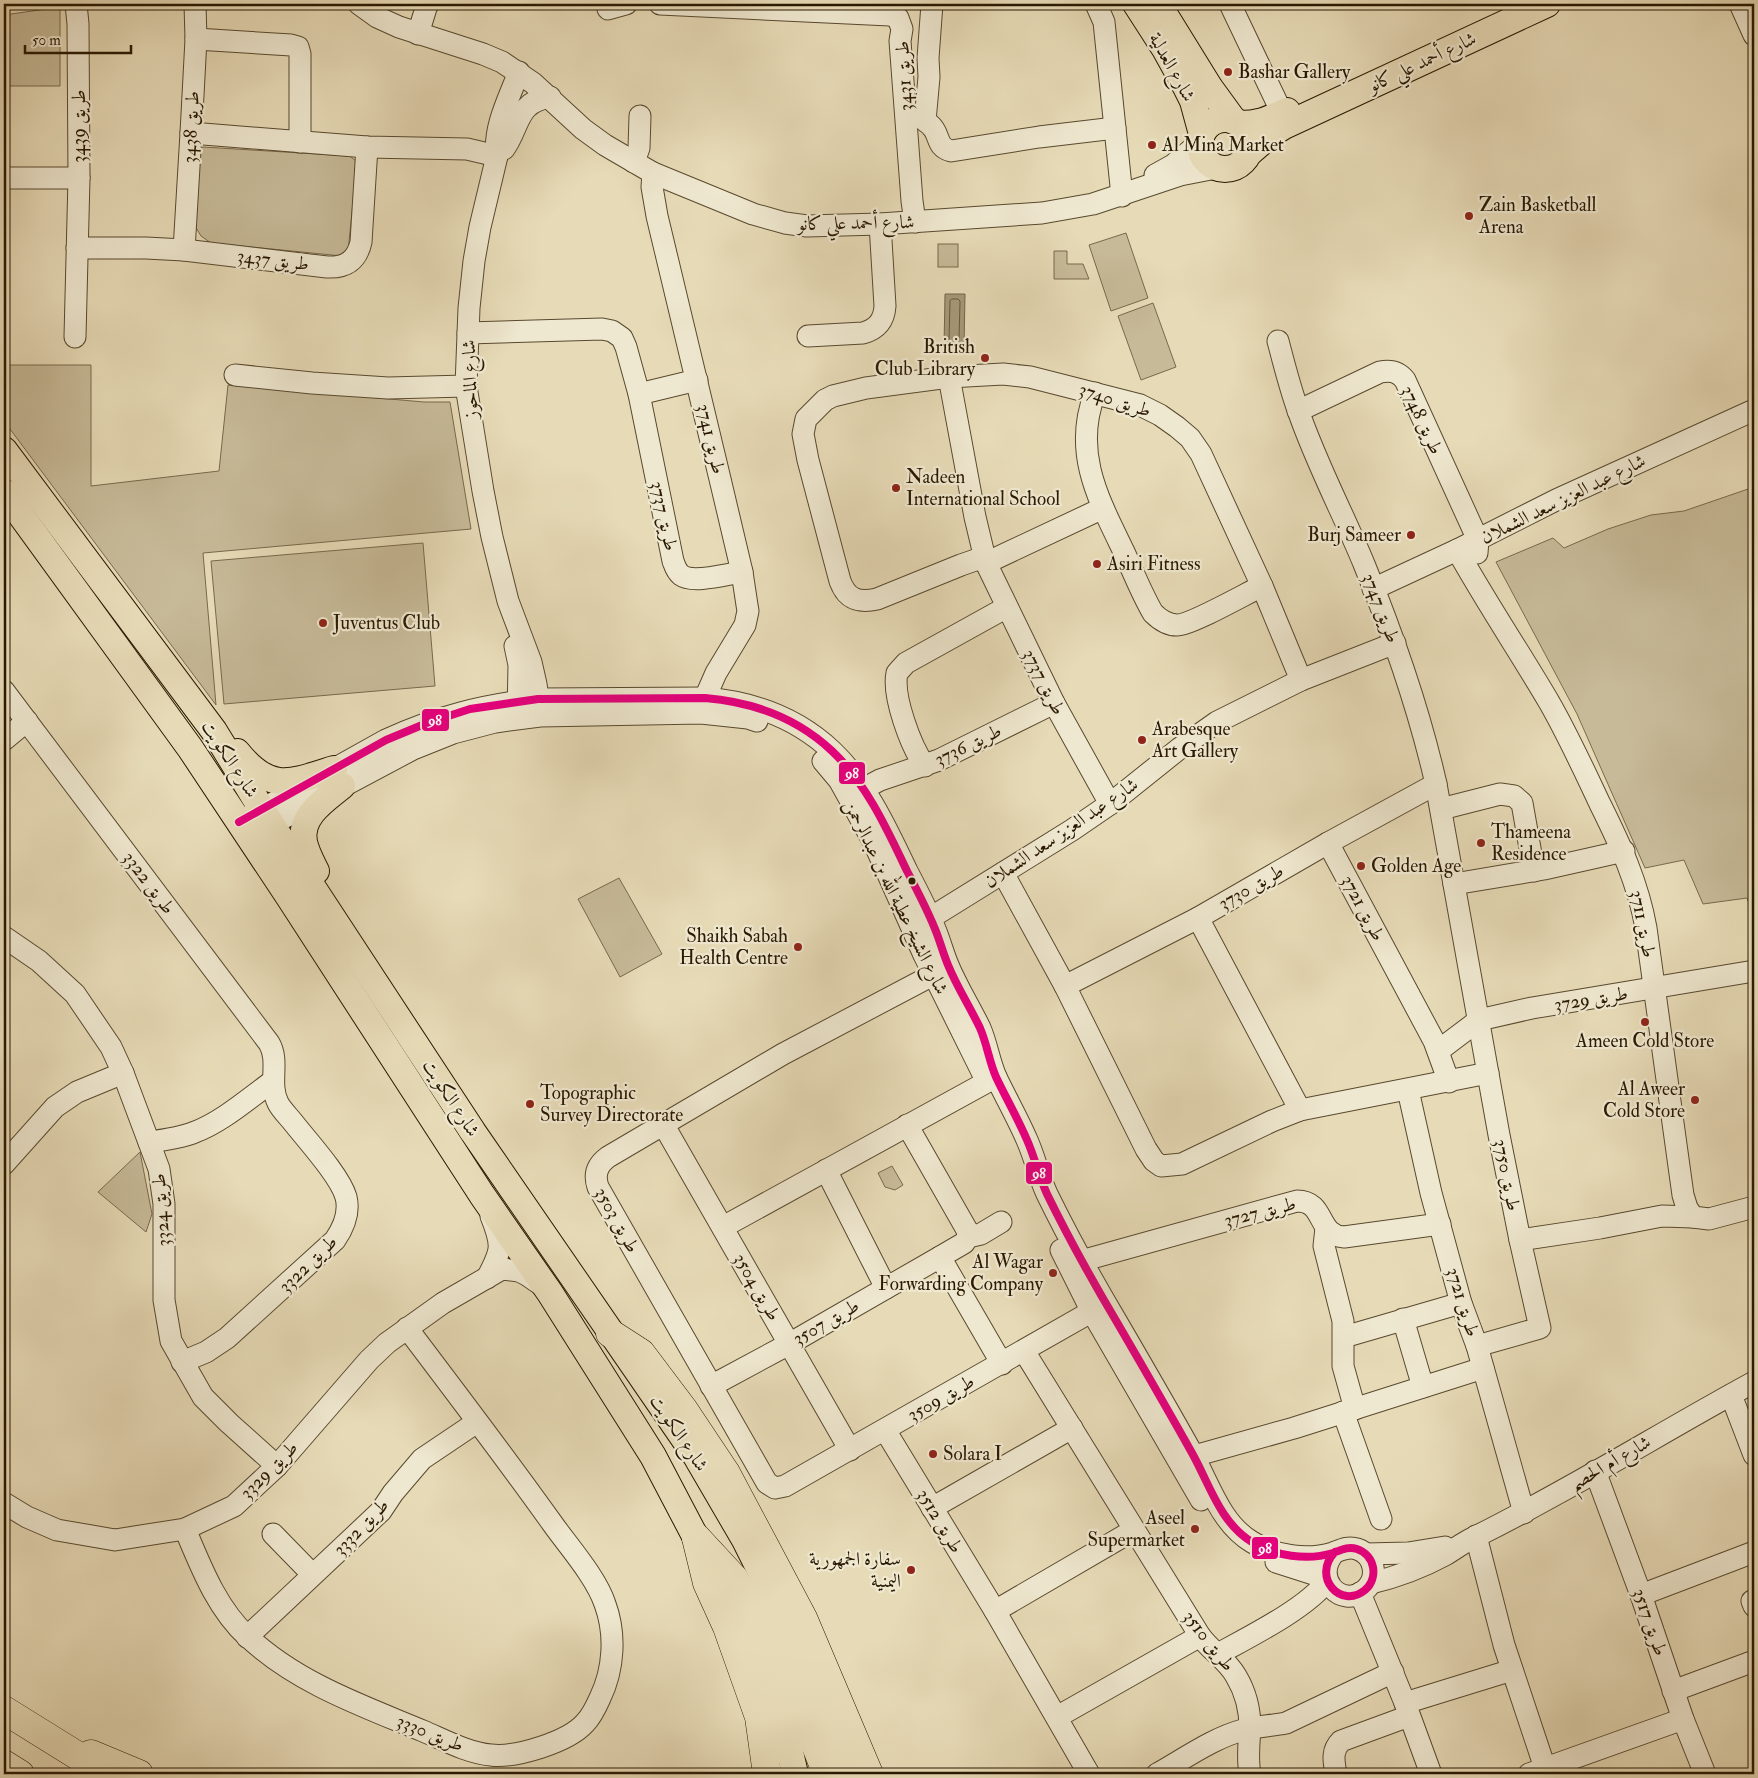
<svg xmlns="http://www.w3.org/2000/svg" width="1758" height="1778" font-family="'IM FELL Double Pica',Amiri,serif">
	<rect width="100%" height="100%" fill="#e7dbb7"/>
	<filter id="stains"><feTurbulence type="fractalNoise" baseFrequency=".004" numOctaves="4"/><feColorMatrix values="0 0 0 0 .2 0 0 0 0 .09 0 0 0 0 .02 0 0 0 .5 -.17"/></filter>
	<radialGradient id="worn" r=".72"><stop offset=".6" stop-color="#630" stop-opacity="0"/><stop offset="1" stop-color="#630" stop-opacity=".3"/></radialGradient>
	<!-- green -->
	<g fill="#c7ba98" stroke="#78694c">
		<polygon points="60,7 60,86 4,86 4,15"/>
		<polygon points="203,147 350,156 357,162 348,252 342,256 211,243 201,236 195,226 197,152"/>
		<polygon points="1126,233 1148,298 1111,311 1089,245"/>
		<rect x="938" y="244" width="20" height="23"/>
		<polygon points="1054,251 1067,251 1067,264 1083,264 1089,279 1054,279"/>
		<polygon points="1153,303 1176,367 1141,380 1118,316"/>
		<polygon points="4,365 91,365 91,486 219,471 228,385 424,402 450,402 471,529 203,553 216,705 4,421"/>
		<polygon points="1754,487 1754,918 1747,898 1703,904 1684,860 1645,868 1577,714 1496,562 1553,538 1564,548 1608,529 1651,515 1684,511"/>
		<polygon points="423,543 435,686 224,704 211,561"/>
		<polygon points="619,878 662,954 620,977 578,899"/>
		<polygon points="140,1152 152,1214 146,1232 98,1192"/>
		<polygon points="892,1166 903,1185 895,1190 885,1187 878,1173"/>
	</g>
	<!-- water -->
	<polygon fill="#a69979" stroke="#746549" points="945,294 965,294 964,347 944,347"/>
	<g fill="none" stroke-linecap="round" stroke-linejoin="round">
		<!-- shore -->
		<polygon stroke="#68583d" stroke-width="1" points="952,299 958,299 960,301 959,340 957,342 951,342 949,340 950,301"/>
		<defs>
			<g id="minor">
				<polyline points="359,4 377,17 399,27 483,54 502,62 533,83 583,129 605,145 653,173 753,214 785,223 807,226 880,224 1042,213 1093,204 1180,175 1216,168"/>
				<polyline points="660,4 890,15 898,18 902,29 900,41 912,201 915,222"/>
				<path d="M932,4L928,58L929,77L925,121C943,132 933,146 951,151L1039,137L1115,128"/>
				<polyline points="1096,4 1104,22 1122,196"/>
				<polyline points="1230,4 1282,113"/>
				<polyline points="1740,4 1754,35"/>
				<polyline points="608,9 626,4"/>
				<polyline points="418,34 426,8 428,4"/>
				<polyline points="196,39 291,45 298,47 300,54 300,142"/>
				<path d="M519,72C509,98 493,128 497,156L480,227L474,261L469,308L466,386L483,491L492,537L508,601L531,662L536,684L540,713"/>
				<polyline points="191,133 367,147 467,149 497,156"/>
				<path d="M504,149C520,127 516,102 550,97"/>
				<polyline points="634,162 639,148 640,116"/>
				<polyline points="653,173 652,187 657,216 720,479 742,572 747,605 748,611 745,625 716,673 705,698"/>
				<polyline points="1155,175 1173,165 1199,143"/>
				<polyline points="4,178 79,178"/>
				<path d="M77,248H146L184,250L327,267C346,268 357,260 361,242L367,147"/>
				<polyline points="184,250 191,133 196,39 195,4"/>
				<path d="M468,333L602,329L612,331L622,338L626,347L639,394L673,561C675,566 676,571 681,575C693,584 727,574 742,572"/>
				<path d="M808,336L863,333C877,329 884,321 885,306L880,224"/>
				<polyline points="75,337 79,178 78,24 76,4"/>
				<path d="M1278,341C1284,364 1290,388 1298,410C1316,463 1343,513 1364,564C1393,635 1419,709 1436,784L1499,1135L1520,1240L1540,1328L1477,1346"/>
				<polyline points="235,375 312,383 388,388 466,386"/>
				<polyline points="949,377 975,517 986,563 1054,703 1110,804"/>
				<path d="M1095,393C1072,453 1099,500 1125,554C1134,574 1142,594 1153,613C1160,620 1167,625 1177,625C1191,625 1245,594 1262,586"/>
				<polyline points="639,394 697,380"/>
				<path d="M1298,411L1380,372C1390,370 1398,371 1405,380L1478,540L1477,553"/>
				<path d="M1457,550C1486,602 1519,651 1549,702C1568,735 1584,770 1600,804C1620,844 1638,883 1646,928L1683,1195L1687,1208L1693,1217L1709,1219L1754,1207"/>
				<path d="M984,557L961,565L877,599C859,603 847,600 840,581L808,460L803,434L806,419L825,400L833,396L866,388L949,377L1003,374L1030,377L1140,405L1160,415L1177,427L1190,438L1201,454L1262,586L1301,680"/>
				<polyline points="986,563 1103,508"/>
				<polyline points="1373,589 1457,550 1556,500 1754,410"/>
				<polyline points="515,646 519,665 518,715"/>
				<path d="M4,691L269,1043C280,1061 268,1083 278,1103C281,1109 287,1115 292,1121C306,1139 340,1176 346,1197C350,1213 344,1227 335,1240L227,1338L206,1352L182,1362"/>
				<polyline points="4,740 27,721"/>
				<polyline points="823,761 839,780 874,843 924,955 985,1078"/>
				<path d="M925,766C911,747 892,696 897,673L906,663L1007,607"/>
				<polyline points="852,798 863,789 880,780 939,760 1054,703"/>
				<polyline points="1441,809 1500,794 1514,796 1522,803 1534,871"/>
				<path d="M248,817L386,740C436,717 483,705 538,699L705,698C753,702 797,718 832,751C866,783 887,829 907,871C917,890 927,909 935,929C940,941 943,953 948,965C957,987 970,1007 980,1028C987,1044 989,1061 996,1077C1006,1098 1018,1119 1027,1140C1035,1158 1039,1177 1047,1194C1069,1239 1093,1282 1118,1324C1143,1367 1168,1410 1192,1453C1209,1483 1220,1523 1252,1542C1275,1556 1307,1561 1333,1553C1341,1550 1348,1546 1357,1549C1375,1555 1379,1578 1365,1590C1341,1610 1311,1577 1335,1552"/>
				<polyline points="259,831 413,749 453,733 495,722 540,716 701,713 748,718 757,721"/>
				<polyline points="1328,843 1434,1041 1449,1082"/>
				<polyline points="1003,873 1065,986 1146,1149 1154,1161 1161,1166 1182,1164 1272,1121 1300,1110 1488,1073"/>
				<polyline points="1454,884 1544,869 1624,851"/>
				<polyline points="1198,918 1300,1110"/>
				<polyline points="919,925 1072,830 1110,804 1180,748 1217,722 1301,680 1395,643"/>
				<polyline points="4,937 39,961 75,994 111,1047 123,1073 159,1169 164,1204 164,1300 171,1341 203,1397 229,1423 277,1466"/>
				<path d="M946,968L783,1054L608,1157C597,1165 594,1175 598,1187L767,1483L775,1488L785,1486L1103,1305"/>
				<polyline points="1065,986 1198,918 1328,843 1436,784"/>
				<polyline points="1438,1051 1479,1020 1532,1008 1754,971"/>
				<polyline points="1408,1090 1431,1193 1461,1303 1477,1346 1524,1513"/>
				<polyline points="663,1124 850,1450"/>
				<polyline points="907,1125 967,1230 968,1237"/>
				<path d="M149,1142C165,1140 180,1138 195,1132C222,1122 249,1098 273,1081"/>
				<polyline points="4,1164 55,1107 77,1092 123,1073"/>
				<polyline points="826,1170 886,1288"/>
				<polyline points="723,1227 996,1077"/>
				<polyline points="1326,1228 1324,1246 1343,1321 1343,1366 1355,1409"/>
				<polyline points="1520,1240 1600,1228 1662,1216 1693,1217"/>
				<polyline points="1061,1250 1092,1312 1201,1500"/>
				<polyline points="940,1257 1002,1364"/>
				<path d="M1070,1264L1297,1201C1326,1201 1316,1235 1344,1237L1440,1224"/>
				<path d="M487,1278C502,1250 503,1246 491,1216"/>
				<polyline points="1403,1319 1423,1387"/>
				<polyline points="1344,1337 1461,1303"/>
				<path d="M1024,1351L1200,1636C1211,1651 1227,1660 1236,1676C1245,1691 1250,1710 1250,1728C1249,1744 1247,1758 1250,1774"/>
				<polyline points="711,1386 789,1344 940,1257 964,1243 968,1237 981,1234 1001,1222"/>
				<polyline points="1731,1395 1754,1455"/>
				<polyline points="1343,1412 1381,1519"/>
				<polyline points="885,1430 995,1611 1089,1774"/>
				<polyline points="1194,1456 1294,1428 1483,1368"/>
				<polyline points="1595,1471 1641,1595 1683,1719 1705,1774"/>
				<polyline points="4,1503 27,1517 57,1530 115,1540 185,1529 234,1506 277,1466 369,1360 387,1343 443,1303 502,1269 519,1271 527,1275 543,1286"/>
				<polyline points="932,1508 1072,1428"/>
				<path d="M185,1529C201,1567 217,1609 248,1637C297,1683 363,1706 423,1731C444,1740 468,1753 491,1755C516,1758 568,1742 585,1723C592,1716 596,1707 600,1698C614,1669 616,1634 605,1604C596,1577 569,1547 552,1523C505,1457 456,1393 407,1328"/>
				<polyline points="273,1534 312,1574"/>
				<polyline points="1476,1536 1504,1645 1547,1774"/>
				<polyline points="1366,1554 1408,1553 1445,1547"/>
				<polyline points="1276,1562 1326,1578"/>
				<path d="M1371,1583C1397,1577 1421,1568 1445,1555C1455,1549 1464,1542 1475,1537C1570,1490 1660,1433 1754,1382"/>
				<polyline points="1360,1593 1405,1703 1431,1774"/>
				<polyline points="1641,1595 1754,1552"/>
				<polyline points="1752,1601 1754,1606"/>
				<polyline points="995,1611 1134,1530"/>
				<polyline points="247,1637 381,1511 393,1493 422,1459 477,1422"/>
				<path d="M1218,1654C1249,1637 1307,1608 1327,1581"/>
				<polyline points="1673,1691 1754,1661"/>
				<polyline points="1405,1703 1512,1670"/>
				<polyline points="1057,1717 1200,1636"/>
				<path d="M1157,1774C1184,1759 1213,1738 1243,1730C1257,1726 1272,1726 1286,1723L1393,1672"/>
				<path d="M1336,1774C1334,1762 1331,1751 1341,1741L1409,1716"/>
				<polyline points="1529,1774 1683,1719"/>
			</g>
			<g id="major">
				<polyline points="1136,4 1165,49 1186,87 1193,101 1202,134"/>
				<polyline points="1158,4 1210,88 1234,121"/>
				<circle cx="1225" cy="144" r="25"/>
				<path d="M1240,124C1260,124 1269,119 1287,111"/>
				<polyline points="1248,154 1271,134 1284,126 1547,4"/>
				<polyline points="4,450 214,731 271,824 473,1132 696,1456 745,1540 788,1626 823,1701 849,1774"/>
				<polyline points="4,492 190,748 289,897 482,1195 550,1293 653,1456 706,1557"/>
				<path d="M237,752C270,793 290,783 334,769"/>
				<path d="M316,871C311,861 306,852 304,842C299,816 325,800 342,786"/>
				<polyline points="730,1605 763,1673 788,1743 795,1774"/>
			</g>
			<g id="highway">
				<polyline points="610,1333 641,1353 684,1410 726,1473 803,1618 869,1774"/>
				<polyline points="696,1537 734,1578 762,1627 796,1696 827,1774"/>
				<polyline points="696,1538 707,1583 727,1627 759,1717 767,1774"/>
				<polyline points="4,1710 107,1774"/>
				<polyline points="91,1754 139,1774"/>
				<polyline points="4,1764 20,1774"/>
			</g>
		</defs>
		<!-- minor casing -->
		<use href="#minor" stroke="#58492e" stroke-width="23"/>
		<!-- major casing -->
		<use href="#major" stroke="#291801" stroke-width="28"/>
		<!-- highway casing -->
		<use href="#highway" stroke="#291801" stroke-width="29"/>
		<!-- minor -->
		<use href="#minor" stroke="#efe8d0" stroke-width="21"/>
		<!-- major -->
		<use href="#major" stroke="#e7dbb7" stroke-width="26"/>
		<!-- highway -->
		<use href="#highway" stroke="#e7dbb7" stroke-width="28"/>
		<defs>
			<path id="bus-1" d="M239,822L386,740L427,723L470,709L538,699L705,698C753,702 797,718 832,751C866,783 887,829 907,871C917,890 927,909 935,929C940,941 943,953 948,965C957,987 970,1007 980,1028C987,1044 989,1061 996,1077C1006,1098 1018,1119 1027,1140C1035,1158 1039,1177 1047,1194C1069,1239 1093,1282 1118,1324C1143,1367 1168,1410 1192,1453C1209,1483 1220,1523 1252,1542C1275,1556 1307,1561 1333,1553C1341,1550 1348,1546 1357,1549C1375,1555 1379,1578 1365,1590C1341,1610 1311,1577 1335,1552"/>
		</defs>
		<!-- bus-1 casing -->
		<use href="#bus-1" stroke="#efe8d0" stroke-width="11"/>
		<!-- bus-1 -->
		<use href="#bus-1" stroke="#e5007d" stroke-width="8"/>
	</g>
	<!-- markers -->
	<g fill="#8f2418" stroke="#efe8d0" stroke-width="2">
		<circle cx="1228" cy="72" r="5"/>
		<circle cx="1152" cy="145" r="5"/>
		<circle cx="1469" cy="216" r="5"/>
		<circle cx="985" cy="358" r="5"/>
		<circle cx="896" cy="488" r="5"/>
		<circle cx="1411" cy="535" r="5"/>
		<circle cx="1097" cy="564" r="5"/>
		<circle cx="323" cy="623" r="5"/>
		<circle cx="1142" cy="740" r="5"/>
		<circle cx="1481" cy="843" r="5"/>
		<circle cx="1361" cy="866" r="5"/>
		<circle cx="798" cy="947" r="5"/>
		<circle cx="1645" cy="1022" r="5"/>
		<circle cx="1695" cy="1100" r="5"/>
		<circle cx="530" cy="1104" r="5"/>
		<circle cx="1053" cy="1273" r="5"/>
		<circle cx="933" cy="1454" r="5"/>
		<circle cx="1195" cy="1529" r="5"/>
		<circle cx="911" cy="1570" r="5"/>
	</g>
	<circle fill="#291801" stroke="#efe8d0" stroke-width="2" cx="912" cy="881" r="4.5"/>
	<g text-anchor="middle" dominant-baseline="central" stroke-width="4.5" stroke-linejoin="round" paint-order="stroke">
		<!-- street labels -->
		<g font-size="19" fill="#291801" stroke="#efe8d0">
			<text transform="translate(1422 62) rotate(-25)">شارع أحمد علي كانو</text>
			<text transform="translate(1172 67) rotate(61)">شارع العدلية</text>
			<text transform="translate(904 76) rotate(-93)">طريق 3431</text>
			<text transform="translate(79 126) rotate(-90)">طريق 3439</text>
			<text transform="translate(191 127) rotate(-87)">طريق 3438</text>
			<text transform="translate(856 223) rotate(-1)">شارع أحمد علي كانو</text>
			<text transform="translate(273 260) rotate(7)">طريق 3437</text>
			<text transform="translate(470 379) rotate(-92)">شارع الماحوز</text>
			<text transform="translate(1115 400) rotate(18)">طريق 3740</text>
			<text transform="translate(1422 420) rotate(65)">طريق 3748</text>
			<text transform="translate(711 439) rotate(77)">طريق 3741</text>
			<text transform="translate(1563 499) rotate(-26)">شارع عبد العزيز سعد الشملان</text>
			<text transform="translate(664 516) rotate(78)">طريق 3737</text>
			<text transform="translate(1381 608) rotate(69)">طريق 3747</text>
			<text transform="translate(1044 682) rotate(63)">طريق 3737</text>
			<text transform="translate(968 745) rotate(-26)">طريق 3736</text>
			<text transform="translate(230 759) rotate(57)">شارع الكويت</text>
			<text transform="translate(1061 833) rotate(-34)">شارع عبد العزيز سعد الشملان</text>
			<text transform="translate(149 883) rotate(53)">طريق 3322</text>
			<text transform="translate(1251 887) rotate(-30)">طريق 3730</text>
			<text transform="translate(896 897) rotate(64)">شارع الشيخ عطية الله بن عبدالرحمن</text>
			<text transform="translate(1363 908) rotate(62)">طريق 3721</text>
			<text transform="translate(1643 924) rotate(79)">طريق 3711</text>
			<text transform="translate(1591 999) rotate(-9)">طريق 3729</text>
			<text transform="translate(451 1098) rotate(57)">شارع الكويت</text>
			<text transform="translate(1507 1175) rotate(79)">طريق 3750</text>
			<text transform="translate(161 1210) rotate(-94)">طريق 3324</text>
			<text transform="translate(1260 1212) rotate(-14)">طريق 3727</text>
			<text transform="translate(617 1220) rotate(61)">طريق 3503</text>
			<text transform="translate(308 1264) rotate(-44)">طريق 3322</text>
			<text transform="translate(757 1287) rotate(60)">طريق 3504</text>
			<text transform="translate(1463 1302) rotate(73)">طريق 3721</text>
			<text transform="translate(826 1322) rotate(-30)">طريق 3507</text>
			<text transform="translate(941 1398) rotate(-30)">طريق 3509</text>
			<text transform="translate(679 1433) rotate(56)">شارع الكويت</text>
			<text transform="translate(1610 1463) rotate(-30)">شارع أم الحصم</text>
			<text transform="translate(269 1470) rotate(-45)">طريق 3329</text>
			<text transform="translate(940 1521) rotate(59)">طريق 3512</text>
			<text transform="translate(361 1527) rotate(-46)">طريق 3332</text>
			<text transform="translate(1650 1622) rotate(71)">طريق 3517</text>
			<text transform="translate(1209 1641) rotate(52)">طريق 3510</text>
			<text transform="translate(430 1733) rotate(22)">طريق 3330</text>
		</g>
		<!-- poi labels -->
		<g font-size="19" fill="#291801" stroke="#efe8d0" text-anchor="start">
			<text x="1238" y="72">Bashar Gallery</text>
			<text x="1162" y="145">Al Mina Market</text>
			<text x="1479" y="205">Zain Basketball<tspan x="1479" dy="22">Arena</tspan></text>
			<text x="975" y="347" text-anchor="end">British<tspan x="975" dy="22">Club Library</tspan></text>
			<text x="906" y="477">Nadeen<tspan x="906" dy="22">International School</tspan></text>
			<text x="1401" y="535" text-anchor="end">Burj Sameer</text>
			<text x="1107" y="564">Asiri Fitness</text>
			<text x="333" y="623">Juventus Club</text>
			<text x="1152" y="729">Arabesque<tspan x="1152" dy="22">Art Gallery</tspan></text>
			<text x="1491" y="832">Thameena<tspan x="1491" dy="22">Residence</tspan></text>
			<text x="1371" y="866">Golden Age</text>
			<text x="788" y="936" text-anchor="end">Shaikh Sabah<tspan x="788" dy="22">Health Centre</tspan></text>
			<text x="1645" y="1041" text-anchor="middle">Ameen Cold Store</text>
			<text x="1685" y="1089" text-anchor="end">Al Aweer<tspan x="1685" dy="22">Cold Store</tspan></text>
			<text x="540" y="1093">Topographic<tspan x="540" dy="22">Survey Directorate</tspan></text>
			<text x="1043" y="1262" text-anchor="end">Al Wagar<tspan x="1043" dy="22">Forwarding Company</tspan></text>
			<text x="943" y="1454">Solara I</text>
			<text x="1185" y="1518" text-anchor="end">Aseel<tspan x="1185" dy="22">Supermarket</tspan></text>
			<text x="901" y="1559" text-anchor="end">سفارة الجمهورية<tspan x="901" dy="22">اليمنية</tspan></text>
		</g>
	</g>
	<g stroke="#efe8d0" stroke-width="2">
		<rect x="421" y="708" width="29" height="24" rx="5" fill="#e5007d"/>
		<rect x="838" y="761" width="28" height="24" rx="5" fill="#e5007d"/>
		<rect x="1025" y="1161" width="28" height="24" rx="5" fill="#e5007d"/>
		<rect x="1251" y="1536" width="28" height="24" rx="5" fill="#e5007d"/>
	</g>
	<g font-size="14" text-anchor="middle" font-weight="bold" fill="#fff">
		<text x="435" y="725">98</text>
		<text x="852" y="778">98</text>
		<text x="1039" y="1178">98</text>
		<text x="1265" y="1553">98</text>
	</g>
	<!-- margin -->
	<rect width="1758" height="1778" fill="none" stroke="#e7dbb7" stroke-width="20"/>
	<rect x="5" y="5" width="1748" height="1768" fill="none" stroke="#291801" stroke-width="2.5"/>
	<rect x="10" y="10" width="1738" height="1758" fill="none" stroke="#291801"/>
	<!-- scale -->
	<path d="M25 45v8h106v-8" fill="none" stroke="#291801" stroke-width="2.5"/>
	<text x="32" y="45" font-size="15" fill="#291801" stroke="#efe8d0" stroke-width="4" paint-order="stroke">50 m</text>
	<rect width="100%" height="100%" filter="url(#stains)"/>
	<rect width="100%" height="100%" fill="url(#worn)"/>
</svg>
